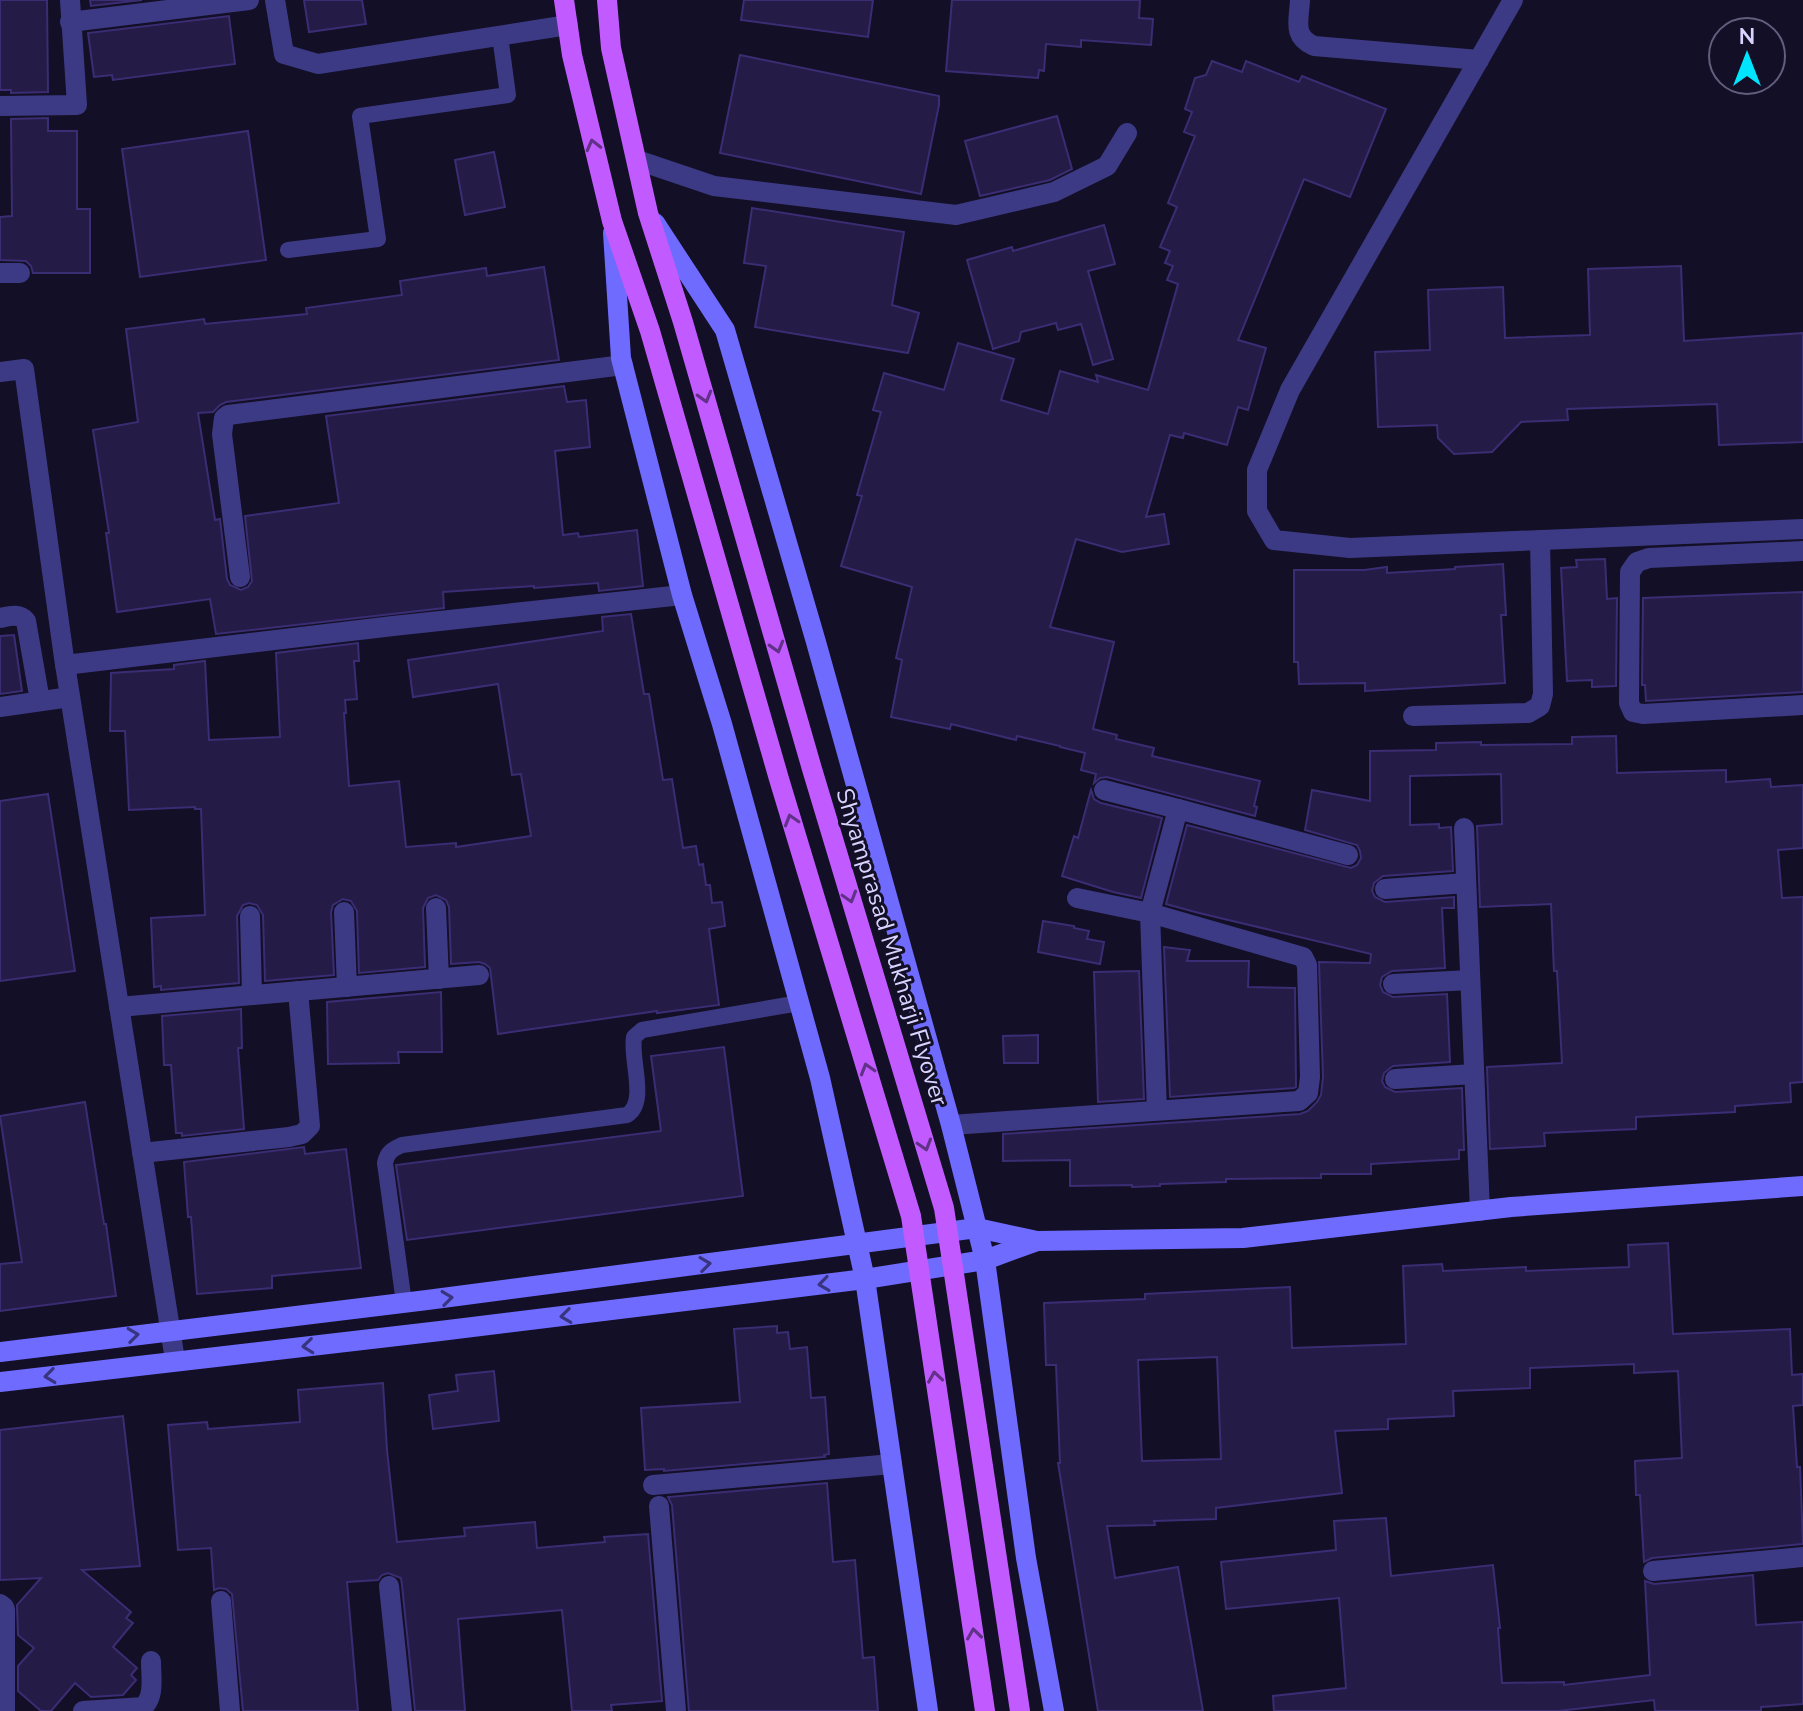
<svg xmlns="http://www.w3.org/2000/svg" width="1803" height="1711" font-family="'Nunito Sans',sans-serif">
	<rect width="100%" height="100%" fill="#130f26"/>
	<!-- building -->
	<g fill="#241b47" stroke="#3b2d73" stroke-width="2" fill-rule="evenodd">
		<polygon points="0,0 47,0 48,92 11,93 11,90 0,90"/>
		<polygon points="90,0 142,0 91,6"/>
		<polygon points="304,0 362,0 366,24 309,32"/>
		<polygon points="744,0 873,0 868,37 741,20"/>
		<polygon points="952,0 1140,0 1139,18 1153,19 1151,45 1081,40 1081,47 1046,44 1044,71 1039,70 1038,78 946,71"/>
		<polygon points="229,16 235,64 113,80 112,75 94,77 88,33"/>
		<polygon points="740,55 939,96 939,105 921,194 720,153"/>
		<polygon points="1212,61 1242,72 1246,61 1299,82 1302,76 1386,109 1350,197 1304,179 1238,340 1266,348 1248,410 1238,407 1227,445 1184,433 1183,438 1170,435 1146,517 1164,514 1169,544 1122,552 1076,539 1050,627 1114,642 1093,729 1117,735 1116,739 1154,748 1152,756 1260,781 1254,806 1257,807 1255,816 1107,777 1100,778 1094,783 1096,774 1081,770 1085,753 1060,747 1060,746 1017,736 1016,740 951,724 950,729 891,717 902,660 896,658 912,587 841,566 862,496 857,495 881,412 873,410 884,373 944,390 958,343 1014,359 1001,400 1048,414 1060,371 1098,382 1096,375 1148,390 1178,284 1167,280 1173,266 1165,263 1170,251 1160,247 1177,207 1168,203 1195,136 1184,132 1192,112 1185,109 1195,78 1206,75"/>
		<polygon points="1057,116 1072,169 1050,180 980,196 965,141"/>
		<polygon points="48,118 48,131 77,131 77,209 90,209 90,273 33,273 31,266 26,261 0,260 0,217 12,216 11,119"/>
		<polygon points="248,131 266,260 140,277 122,149"/>
		<polygon points="494,152 505,207 465,215 455,160"/>
		<polygon points="752,208 904,232 892,305 919,313 908,353 755,327 766,266 744,263"/>
		<polygon points="1104,225 1115,264 1088,271 1113,359 1093,365 1081,324 1058,330 1056,323 1021,332 1019,341 993,349 967,260 1012,247 1013,251"/>
		<polygon points="1681,266 1684,341 1803,333 1803,442 1719,445 1717,404 1567,409 1568,420 1521,422 1492,452 1454,454 1438,438 1437,425 1378,427 1375,352 1430,350 1428,290 1503,287 1505,338 1590,335 1588,269"/>
		<polygon points="544,267 559,360 226,402 220,405 213,412 198,413 215,520 220,519 227,579 230,585 241,590 248,587 252,581 245,516 339,503 326,416 564,386 567,402 586,400 590,447 555,451 563,535 578,533 579,537 637,530 643,586 599,591 598,583 534,588 534,586 443,592 444,608 216,634 210,599 117,612 106,533 109,533 93,430 138,422 126,329 204,319 205,324 307,314 306,308 402,295 400,281 486,268 487,276"/>
		<polygon points="1605,559 1607,599 1617,598 1616,686 1592,687 1592,680 1567,681 1561,568 1577,567 1576,560"/>
		<polygon points="1503,564 1506,615 1501,615 1505,683 1365,691 1365,683 1299,684 1298,662 1294,662 1294,570 1364,570 1387,567 1387,573 1455,569 1455,567"/>
		<polygon points="1803,592 1803,692 1646,701 1645,685 1642,685 1643,598"/>
		<polygon points="631,614 644,694 649,694 663,780 672,779 683,848 696,846 699,865 703,864 706,885 710,885 712,903 722,902 725,926 709,929 719,1005 657,1013 657,1011 498,1034 490,968 485,964 479,962 451,964 449,907 446,900 436,895 428,898 423,908 425,967 359,973 357,911 351,901 343,899 333,905 331,912 334,975 265,981 263,915 257,905 249,903 243,905 237,916 239,983 161,990 161,986 154,987 151,918 205,915 201,809 195,809 195,807 129,810 125,731 110,731 111,673 174,669 174,665 205,661 209,740 280,737 276,653 358,643 359,661 354,661 357,699 345,700 346,713 344,713 349,786 399,781 406,847 456,843 456,847 531,836 521,774 512,775 498,684 413,697 408,660 603,631 602,617"/>
		<polygon points="14,635 22,691 0,694 0,636"/>
		<polygon points="1616,736 1617,773 1726,770 1726,782 1770,779 1771,787 1803,785 1803,848 1778,850 1782,898 1803,897 1803,1082 1790,1083 1791,1102 1735,1106 1735,1112 1636,1117 1636,1129 1544,1133 1545,1146 1490,1149 1487,1067 1562,1063 1557,971 1554,971 1551,904 1480,907 1477,826 1502,824 1501,774 1410,776 1410,825 1439,824 1439,828 1451,827 1453,871 1383,876 1374,883 1372,891 1375,897 1385,902 1454,897 1454,908 1442,908 1445,968 1392,971 1382,977 1380,985 1383,992 1393,997 1447,994 1450,1062 1393,1066 1384,1073 1382,1081 1385,1087 1395,1092 1462,1088 1464,1150 1459,1150 1459,1159 1371,1164 1371,1174 1321,1174 1321,1178 1226,1179 1226,1182 1160,1184 1160,1186 1132,1187 1132,1185 1070,1186 1070,1160 1003,1161 1003,1134 1300,1114 1308,1111 1317,1102 1321,1095 1323,1077 1319,962 1370,963 1371,954 1199,913 1166,904 1187,825 1351,868 1357,865 1361,858 1360,851 1357,845 1305,830 1312,790 1370,801 1370,751 1436,750 1436,743 1481,742 1481,745 1572,744 1572,737"/>
		<polygon points="1091,790 1094,799 1101,803 1162,818 1141,898 1113,892 1062,876 1074,836 1078,838"/>
		<polygon points="48,794 75,971 0,981 0,801"/>
		<polygon points="1043,921 1074,926 1074,928 1089,931 1087,939 1104,942 1100,964 1038,952"/>
		<polygon points="1164,947 1190,950 1187,961 1249,961 1248,987 1295,988 1296,1087 1294,1088 1170,1097"/>
		<polygon points="1139,971 1144,1099 1098,1102 1094,972"/>
		<polygon points="441,992 442,1052 398,1052 399,1063 328,1064 327,1002"/>
		<polygon points="241,1009 242,1048 238,1048 244,1129 182,1136 182,1133 176,1133 171,1065 164,1065 162,1016"/>
		<polygon points="1038,1035 1038,1063 1004,1063 1003,1036"/>
		<polygon points="724,1047 743,1196 407,1240 396,1165 661,1131 651,1056"/>
		<polygon points="85,1102 104,1224 106,1224 116,1296 0,1311 0,1264 22,1262 0,1116"/>
		<polygon points="304,1147 305,1154 346,1149 361,1268 272,1276 272,1288 197,1294 191,1217 188,1217 184,1162"/>
		<path d="M1668,1243L1673,1334L1790,1329L1792,1375L1803,1374V1405L1793,1406L1797,1467H1800L1803,1544L1652,1558L1644,1562L1640,1495H1636L1635,1461L1682,1458L1678,1371L1634,1373V1364L1530,1368V1388L1453,1391L1454,1416L1388,1419V1429L1335,1431L1342,1493L1216,1508V1519L1154,1521L1155,1525L1107,1526L1115,1578L1178,1567L1203,1711H1098L1058,1463H1060L1056,1365H1046L1044,1303L1145,1299V1294L1290,1287L1292,1348L1406,1344L1403,1266L1442,1264L1443,1271L1526,1267V1271L1629,1267L1628,1245ZM1217,1357L1221,1459L1142,1461L1138,1360Z"/>
		<polygon points="777,1326 777,1333 788,1332 790,1349 807,1347 811,1398 825,1397 829,1454 824,1455 825,1457 664,1471 664,1469 645,1470 641,1408 740,1402 734,1329"/>
		<polygon points="494,1371 499,1421 433,1429 429,1395 458,1391 456,1375"/>
		<polygon points="383,1383 387,1450 397,1542 465,1536 464,1528 535,1522 537,1548 605,1542 604,1537 648,1534 662,1701 611,1705 612,1711 572,1711 562,1610 458,1619 465,1711 415,1711 402,1585 401,1578 388,1573 382,1575 378,1580 347,1582 358,1711 243,1711 232,1594 226,1589 219,1588 214,1590 211,1548 178,1550 168,1425 207,1422 208,1429 300,1422 298,1390"/>
		<polygon points="123,1416 140,1566 82,1570 131,1612 126,1618 133,1623 113,1647 137,1668 131,1675 136,1680 123,1695 91,1697 75,1683 51,1711 41,1711 18,1691 18,1666 34,1648 18,1635 17,1605 41,1578 0,1580 0,1430"/>
		<polygon points="827,1483 833,1562 855,1560 863,1658 874,1657 878,1711 689,1711 672,1505 668,1497"/>
		<polygon points="1386,1518 1391,1576 1493,1565 1500,1628 1498,1628 1502,1683 1564,1682 1564,1685 1650,1675 1645,1581 1654,1584 1753,1575 1756,1625 1803,1622 1803,1704 1761,1707 1761,1711 1655,1711 1654,1700 1558,1711 1274,1711 1273,1696 1346,1688 1339,1598 1226,1609 1221,1562 1336,1550 1334,1521"/>
	</g>
	<g fill="none" stroke-linecap="round" stroke-linejoin="round">
		<!-- lane -->
		<g stroke="#3d3a85" stroke-width="16">
			<polyline points="288,250 378,239 360,116 508,95 500,36"/>
			<path d="M404,1303L385,1163C387,1152 393,1149 402,1145L627,1115C648,1102 630,1060 634,1037L642,1030L799,1003"/>
		</g>
		<!-- street -->
		<g stroke="#3d3a85" stroke-width="20">
			<polyline points="275,0 284,54 318,64 568,25"/>
			<path d="M1300,0C1299,21 1292,36 1314,46L1479,60"/>
			<polyline points="1513,0 1290,390 1257,470 1257,511 1274,540 1350,548 1803,529"/>
			<polyline points="70,22 249,0"/>
			<polyline points="0,106 77,105 70,0"/>
			<polyline points="637,160 714,186 956,215 1054,192 1107,166 1127,133"/>
			<polyline points="0,273 20,273"/>
			<polyline points="0,372 24,369 64,658 175,1360"/>
			<polyline points="1803,551 1649,558 1637,562 1630,572 1629,703 1633,712 1643,714 1803,705"/>
			<polyline points="240,577 222,434 224,418 228,415 623,365"/>
			<path d="M0,618C10,616 19,613 26,621L40,701"/>
			<polyline points="65,665 393,626 682,595"/>
			<polyline points="0,707 70,697"/>
			<polyline points="1413,716 1528,713 1540,706 1543,694 1540,540"/>
			<polyline points="1104,790 1178,809"/>
			<polyline points="1464,828 1480,1211"/>
			<polyline points="1385,889 1466,883"/>
			<polyline points="1077,898 1150,913 1178,809 1348,855"/>
			<polyline points="436,908 439,979"/>
			<polyline points="344,912 347,987"/>
			<polyline points="250,916 252,995"/>
			<polyline points="1393,984 1470,980"/>
			<polyline points="119,1007 479,975"/>
			<polyline points="1395,1079 1474,1074"/>
			<polyline points="951,1125 1299,1101 1308,1093 1310,1077 1307,965 1303,957 1150,913 1157,1111"/>
			<polyline points="142,1153 289,1137 302,1134 310,1126 298,991"/>
			<polyline points="653,1485 892,1464"/>
			<polyline points="659,1506 676,1711"/>
			<polyline points="1653,1571 1803,1557"/>
			<polyline points="389,1586 402,1711"/>
			<polyline points="221,1601 230,1711"/>
			<polyline points="0,1604 4,1607 5,1610 5,1711"/>
			<path d="M83,1711L143,1707C155,1697 151,1677 151,1661"/>
		</g>
		<!-- secondary -->
		<g stroke="#6f6bff" stroke-width="20">
			<polyline points="655,223 725,330 816,642 951,1125 985,1260 1026,1558 1054,1711"/>
			<polyline points="613,233 621,358 682,595 722,724 820,1078 865,1279 928,1711"/>
			<polyline points="0,1352 427,1300 977,1228 1037,1241 1243,1238 1511,1207 1803,1186"/>
			<polyline points="0,1382 440,1331 865,1279 985,1260 1037,1241"/>
		</g>
		<!-- primary -->
		<g stroke="#c25bff" stroke-width="20">
			<polyline points="564,0 572,55 612,221 650,331 779,779 911,1216 985,1711"/>
			<polyline points="607,0 611,48 648,213 683,322 812,769 944,1208 1020,1711"/>
		</g>
	</g>
	<!-- one-way arrows -->
	<defs><path id="oneway-chevron" d="M-2-3.5L2.5 0L-2 3.5" fill="none" stroke-width="1.6" stroke-linecap="round" stroke-linejoin="round" transform="scale(2)"/></defs>
	<g stroke="#623188">
		<use href="#oneway-chevron" transform="translate(593 145) rotate(-104)"/>
		<use href="#oneway-chevron" transform="translate(705 397) rotate(74)"/>
		<use href="#oneway-chevron" transform="translate(777 647) rotate(74)"/>
		<use href="#oneway-chevron" transform="translate(791 820) rotate(-107)"/>
		<use href="#oneway-chevron" transform="translate(850 897) rotate(73)"/>
		<use href="#oneway-chevron" transform="translate(867 1069) rotate(-107)"/>
		<use href="#oneway-chevron" transform="translate(925 1145) rotate(73)"/>
		<use href="#oneway-chevron" transform="translate(935 1377) rotate(-99)"/>
		<use href="#oneway-chevron" transform="translate(974 1634) rotate(-98)"/>
	</g>
	<g stroke="#38347d">
		<use href="#oneway-chevron" transform="translate(705 1264) rotate(-7)"/>
		<use href="#oneway-chevron" transform="translate(824 1284) rotate(172)"/>
		<use href="#oneway-chevron" transform="translate(447 1298) rotate(-7)"/>
		<use href="#oneway-chevron" transform="translate(566 1316) rotate(173)"/>
		<use href="#oneway-chevron" transform="translate(133 1335) rotate(-7)"/>
		<use href="#oneway-chevron" transform="translate(308 1346) rotate(174)"/>
		<use href="#oneway-chevron" transform="translate(50 1376) rotate(173)"/>
	</g>
	<g text-anchor="middle" dominant-baseline="central" stroke-width="6" stroke-linejoin="round" paint-order="stroke">
		<!-- street labels -->
		<g font-size="24" fill="#d9d4ff" stroke="#130f26">
			<text transform="translate(892 947) rotate(73)">Shyamprasad Mukharji Flyover</text>
		</g>
	</g>
	<!-- north arrow -->
	<g transform="translate(1747 56)"><circle r="38" fill="#130f26" stroke="#625e7d" stroke-width="2"/>
	<path d="M0-6L14 30L0 20L-14 30Z" fill="#00e5ff"/>
	<text y="-12" font-size="22" font-weight="bold" text-anchor="middle" fill="#d9d4ff">N</text>
	</g>
</svg>
